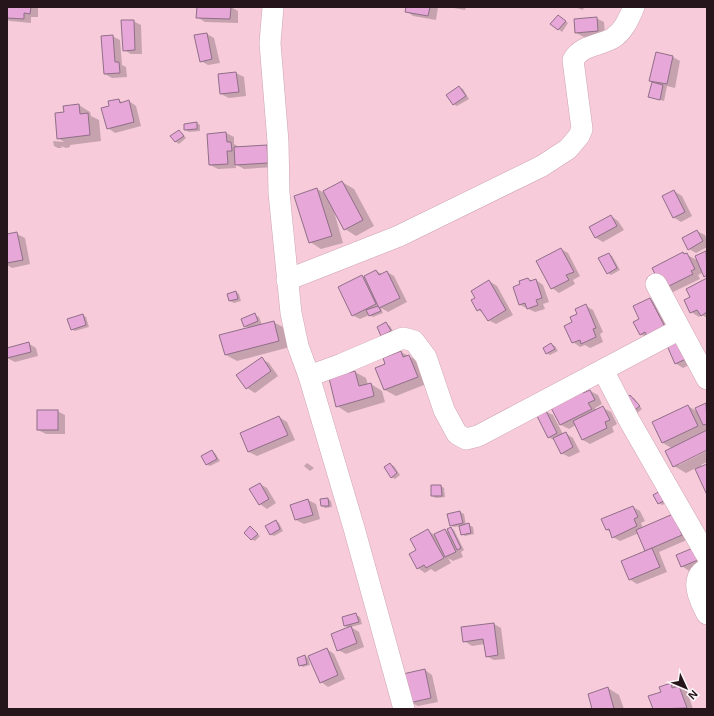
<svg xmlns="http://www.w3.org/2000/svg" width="714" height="716" font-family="Arial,sans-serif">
	<rect width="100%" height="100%" fill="#f7cbda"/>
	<!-- shadow -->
	<g fill="#0003">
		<polygon points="7,7 38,7 38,17 31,17 31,23 10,21 7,20"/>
		<polygon points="197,7 231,7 238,11 238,23 205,22 197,17"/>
		<polygon points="407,7 438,7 436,20 413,16 406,11"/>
		<polygon points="448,7 466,7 465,10"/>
		<polygon points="575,7 584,7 583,10"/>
		<polygon points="561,18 568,23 562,32 552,24"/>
		<polygon points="596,18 604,22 605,35 584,37 576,33"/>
		<polygon points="133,21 141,25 142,54 131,54 124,50"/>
		<polygon points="207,34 214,38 220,63 208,65 201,61"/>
		<polygon points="112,36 120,40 122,65 126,67 127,77 112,78 105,74"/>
		<polygon points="656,53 673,57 680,61 675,88 667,86 664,101 649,97 658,84 651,80"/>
		<polygon points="236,73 244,77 246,96 229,98 221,94"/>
		<polygon points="459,87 463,89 469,99 457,106 453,104"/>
		<polygon points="118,100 124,103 129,101 136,106 141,126 115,133 108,128 110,107"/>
		<polygon points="79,105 90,112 91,116 99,120 101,141 70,145 70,147 66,148 61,146 62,148 58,148 54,146 53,141 64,142 58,138 65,113"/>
		<polygon points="197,123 200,125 200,131 189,132 185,130"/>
		<polygon points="179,131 182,133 186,138 179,144 176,142 172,136"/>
		<polygon points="226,133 234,137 234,144 239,147 266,146 274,150 275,167 244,169 235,164 236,168 218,169 210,165"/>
		<polygon points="342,182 354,189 374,226 356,236 345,229 333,208 343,243 321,249 310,242 317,189 326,194"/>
		<polygon points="674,191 682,196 692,216 681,222 673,217"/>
		<polygon points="611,216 618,221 624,230 603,242 596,238 590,228"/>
		<polygon points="697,231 705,235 707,240 707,247 696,253 689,249"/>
		<polygon points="17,234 25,238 30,264 12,268 7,265 7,235"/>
		<polygon points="561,249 568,253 580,276 573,280 575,284 559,293 552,288"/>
		<polygon points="706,252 707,277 702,273 698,275 700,279 671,293 664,289 683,253 697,260 696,257"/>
		<polygon points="609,254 612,256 620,270 611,275 608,273"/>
		<polygon points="376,271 382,274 387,272 394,276 407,302 388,312 381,308 383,313 373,317 369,315 360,319 352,315 362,276 364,277"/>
		<polygon points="528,279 533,281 536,280 543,285 549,302 543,304 545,309 535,312 520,305 514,287 521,285"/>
		<polygon points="707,279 707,318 702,315 699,317 691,312 692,297"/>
		<polygon points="489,281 497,286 513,315 496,324 488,320 485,314 478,310 476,298"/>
		<polygon points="236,292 239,294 241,301 234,303 230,301"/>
		<polygon points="650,299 657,303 672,332 648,338 640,334 640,319"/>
		<polygon points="586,306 593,310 603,332 600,334 603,342 590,348 585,345 580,347 573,342 573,323"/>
		<polygon points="83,315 86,317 89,327 75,331 72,329"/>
		<polygon points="255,315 259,317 262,325 273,322 285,328 290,347 237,361 226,355 248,328 245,326"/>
		<polygon points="386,324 390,326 394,333 385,338 382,336"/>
		<polygon points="666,342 693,363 683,368 675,363"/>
		<polygon points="28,343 36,348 38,356 15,362 7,358 7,349"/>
		<polygon points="551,344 555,346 558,351 550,355 547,353"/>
		<polygon points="401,352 420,362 429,383 396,396 385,390 376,369 386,365"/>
		<polygon points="262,359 269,363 278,376 255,393 247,388 238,375"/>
		<polygon points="355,372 366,378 368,385 371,384 382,391 385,402 348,413 337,406"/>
		<polygon points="582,391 586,393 590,391 598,395 602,404 595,408 597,411 603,408 611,412 617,424 612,427 614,432 590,444 583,440 576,425 569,429 561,425 551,406"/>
		<polygon points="631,397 634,398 642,409 636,414"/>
		<polygon points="706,404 707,449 679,463 679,465 707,451 707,462 701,465 702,467 707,465 707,493 696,468 686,473 674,466 667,452 673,449 663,443 654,423 688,406 698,412"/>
		<polygon points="57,411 65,415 65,434 46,434 38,430"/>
		<polygon points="545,411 553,415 563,434 565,433 573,438 580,452 569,457 561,453 556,441 548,437"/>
		<polygon points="279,417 287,422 295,440 257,456 249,452 241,434"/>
		<polygon points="212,451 215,453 220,461 210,466 206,464"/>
		<polygon points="307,463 314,468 310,471 304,466"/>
		<polygon points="390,464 394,466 400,475 395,479 391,477"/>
		<polygon points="260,484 267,488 276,503 267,509 260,504"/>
		<polygon points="441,486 444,488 445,497 436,498 432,496"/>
		<polygon points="655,496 670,501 662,505 659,503"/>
		<polygon points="328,499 331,501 332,507 325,508 322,506"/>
		<polygon points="308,500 316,504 320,519 304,524 296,520"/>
		<polygon points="633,507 640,511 645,521 641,523 643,528 673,516 689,539 659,552 667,572 637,584 629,579 647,551 639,533 620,541 613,537 611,532 607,530"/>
		<polygon points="460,512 464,514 466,525 469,525 473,527 474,534 465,536 462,534 460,526 454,527 451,525 449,515"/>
		<polygon points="276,521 279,523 283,531 274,536 270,534"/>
		<polygon points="251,528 260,536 255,541 251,539"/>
		<polygon points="451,528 454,530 464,550 461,552 463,557 453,561 448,558 451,563 435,572 431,569 425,573 418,568 417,550 428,531 435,535 445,530 450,533"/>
		<polygon points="693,549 705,564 689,571 682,566"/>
		<polygon points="356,615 360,617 362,624 351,627 359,632 364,647 346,654 338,650 350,628 345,626 343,618"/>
		<polygon points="494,624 501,628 505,659 494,660 486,656 485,644 472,646 464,641"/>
		<polygon points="327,649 334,654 345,679 328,687 321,682"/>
		<polygon points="305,656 308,658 310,665 303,667 300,665"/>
		<polygon points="425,670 432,675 438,702 418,706 410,702"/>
		<polygon points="671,684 687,691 693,709 654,709 650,697 662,693"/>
		<polygon points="608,688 619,695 624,709 593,709"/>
	</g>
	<!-- building -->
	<g fill="#e7a7d8" stroke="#906f88">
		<polygon points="7,7 31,7 30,14 24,13 24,19 7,18"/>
		<polygon points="197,7 231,7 230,19 196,18"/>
		<polygon points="406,7 430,7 428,16 405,12"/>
		<polygon points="558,15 566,21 558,30 550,24"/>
		<polygon points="597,17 598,31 575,33 574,19"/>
		<polygon points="121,20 134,20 135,50 123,51"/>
		<polygon points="207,33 212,59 200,62 194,35"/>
		<polygon points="113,35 115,62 119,62 120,73 104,74 101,36"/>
		<polygon points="656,52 673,56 667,84 649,81"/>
		<polygon points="236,72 239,92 220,94 218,74"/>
		<polygon points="652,82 663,85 660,100 648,97"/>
		<polygon points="459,86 466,96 453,105 446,95"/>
		<polygon points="119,99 120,103 129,100 134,122 107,129 101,108 109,106 108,101"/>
		<polygon points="79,104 80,114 88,113 90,135 57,139 55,113 64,112 63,106"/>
		<polygon points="197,122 197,129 184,130 184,124"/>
		<polygon points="179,130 184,136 175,142 170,136"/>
		<polygon points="226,132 227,142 231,142 232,151 227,151 228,164 209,165 207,134"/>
		<polygon points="267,145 268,163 235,165 234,147"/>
		<polygon points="342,181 363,220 344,230 323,191"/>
		<polygon points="317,188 332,236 309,243 294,196"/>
		<polygon points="674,190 685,212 673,218 662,196"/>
		<polygon points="611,215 617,226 595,238 589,227"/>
		<polygon points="697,230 703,241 688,250 682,238"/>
		<polygon points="17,232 23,260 7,263 7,234"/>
		<polygon points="561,248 574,272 566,275 569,280 551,289 536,261"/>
		<polygon points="706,251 707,275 704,277 695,256"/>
		<polygon points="683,252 684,254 687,253 695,269 691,271 693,274 663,289 652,268"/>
		<polygon points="609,253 617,268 607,274 598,258"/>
		<polygon points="376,270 379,275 387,271 400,298 379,308 364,276"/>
		<polygon points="362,275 376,304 352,316 338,287"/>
		<polygon points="528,278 530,281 536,279 542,298 536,300 538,305 527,309 525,303 519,305 513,287 520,284 519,281"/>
		<polygon points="707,278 707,312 701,316 697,310 690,313 684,300 690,297 686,289"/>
		<polygon points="489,280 506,310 488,321 480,309 477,311 471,300 475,298 471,291"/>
		<polygon points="236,291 238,299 229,301 227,294"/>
		<polygon points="650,298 665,327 647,336 645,332 640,335 633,322 639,319 633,306"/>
		<polygon points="586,304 596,328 593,329 596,337 581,344 580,340 572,343 564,326 572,322 570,317 577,314 575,309"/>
		<polygon points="378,306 381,311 369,316 366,310"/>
		<polygon points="255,313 258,321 244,327 241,319"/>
		<polygon points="83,314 86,325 71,330 67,319"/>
		<polygon points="274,321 279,341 225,355 219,335"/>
		<polygon points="386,322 391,331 381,336 377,327"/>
		<polygon points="676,336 686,359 675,364 665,341"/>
		<polygon points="29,342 31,352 7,358 7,348"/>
		<polygon points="551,343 555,349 546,354 543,348"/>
		<polygon points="401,351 403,357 409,355 418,377 384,390 375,368 385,364 383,358"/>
		<polygon points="262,357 271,371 246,389 236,375"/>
		<polygon points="355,371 359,386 371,383 374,396 336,407 329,378"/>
		<polygon points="582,390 583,393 590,390 595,400 588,403 592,409 560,425 550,406"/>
		<polygon points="630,395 640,406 632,412 623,402"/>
		<polygon points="706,403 707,424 703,425 695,408"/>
		<polygon points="688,405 698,426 662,443 652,422"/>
		<polygon points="603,406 610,420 605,422 607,428 582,440 573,421"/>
		<polygon points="545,409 557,433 548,438 536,414"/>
		<rect x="37" y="410" width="21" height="20"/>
		<polygon points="279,416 288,435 248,452 240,433"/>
		<polygon points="707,430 707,450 673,467 665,451"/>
		<polygon points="566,432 573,447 561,454 553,438"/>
		<polygon points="212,450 217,459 206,465 201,456"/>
		<polygon points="390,463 397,473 391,478 384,467"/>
		<polygon points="707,464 707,495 695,469"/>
		<polygon points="260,483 269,499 259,505 249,489"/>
		<polygon points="431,485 441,485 442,496 431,496"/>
		<polygon points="662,490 667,499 658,504 653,495"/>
		<polygon points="328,498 329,506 321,506 320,499"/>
		<polygon points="308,499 313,515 295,520 290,505"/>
		<polygon points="633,506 638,517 634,519 637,526 612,538 609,529 606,530 601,519"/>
		<polygon points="460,511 463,523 450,526 447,514"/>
		<polygon points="673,514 682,535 645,551 636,530"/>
		<polygon points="276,520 280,529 270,535 265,526"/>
		<polygon points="469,523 471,533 461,535 459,526"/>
		<polygon points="250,526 258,534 251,540 244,533"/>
		<polygon points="451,527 461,548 457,550 447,529"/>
		<polygon points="428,529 444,558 426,568 424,565 417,569 409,554 416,550 410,539"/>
		<polygon points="445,529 456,552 445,557 434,534"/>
		<polygon points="652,548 660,567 629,580 621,561"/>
		<polygon points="693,548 698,560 681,567 676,555"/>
		<polygon points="356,613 359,622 344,626 342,617"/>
		<polygon points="494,623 498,655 486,657 483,639 463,642 461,627"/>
		<polygon points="351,626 357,643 337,651 331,634"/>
		<polygon points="327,648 338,675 320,683 308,656"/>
		<polygon points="305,655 307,664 299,666 297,658"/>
		<polygon points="425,669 431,698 409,703 403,674"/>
		<polygon points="671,683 672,688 679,686 687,708 653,709 648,696 661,692 659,687"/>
		<polygon points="608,687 614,709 592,709 588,694"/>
	</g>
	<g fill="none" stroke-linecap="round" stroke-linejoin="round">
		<defs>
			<g id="minor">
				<polyline points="273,7 270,43 278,142 279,193 291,313 298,346 309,376 354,528 404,709"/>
				<path d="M287,280L399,236L542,166L568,149L579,136L582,129L573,60C581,45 599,46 613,38C624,31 629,18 634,7"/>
				<polyline points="656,284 707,379"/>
				<polyline points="603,370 629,420 707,556"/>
				<polyline points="309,376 342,364 403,338 414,341 426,357 444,410 457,434 466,439 478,436 680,329"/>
				<path d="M707,569C688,577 700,601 707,614"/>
			</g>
		</defs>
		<!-- minor casing -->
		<use href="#minor" stroke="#cea4b3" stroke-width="22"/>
		<!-- minor -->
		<use href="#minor" stroke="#fff" stroke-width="21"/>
	</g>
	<!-- border -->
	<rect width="714" height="716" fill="none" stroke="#26161c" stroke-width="16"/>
	<!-- north arrow -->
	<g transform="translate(686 688) rotate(134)" stroke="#fdf8fa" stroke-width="3" paint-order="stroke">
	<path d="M0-3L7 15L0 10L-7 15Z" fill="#26161c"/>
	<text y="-6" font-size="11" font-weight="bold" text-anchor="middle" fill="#26161c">N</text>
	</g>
</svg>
